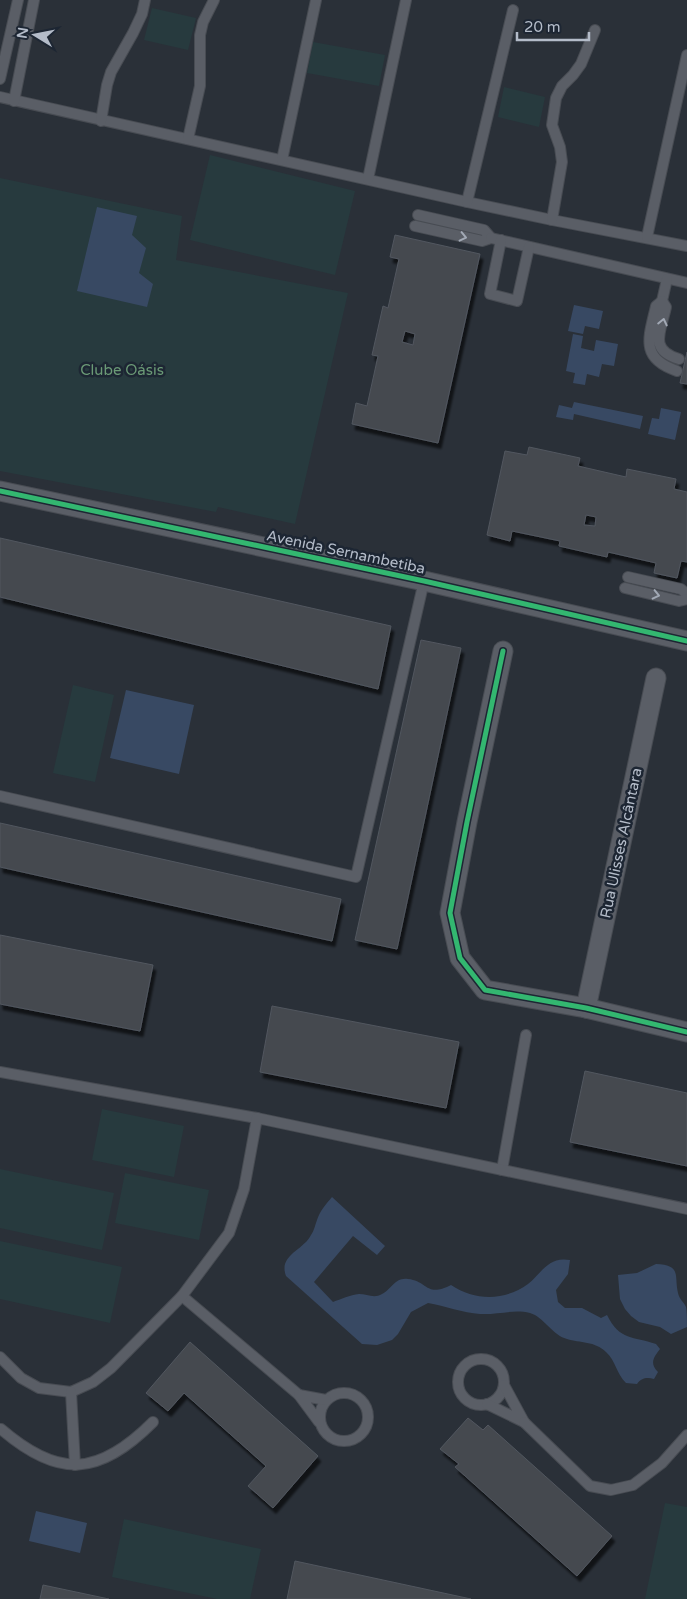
<svg xmlns="http://www.w3.org/2000/svg" width="687" height="1599" font-family="'Varela Round',sans-serif">
	<defs>
		<filter id="shadow"><feDropShadow dx="3" dy="5.5" stdDeviation="1" flood-color="#0009"/></filter>
	</defs>
	<rect width="100%" height="100%" fill="#2a3038"/>
	<!-- green -->
	<g fill="#273a3e">
		<polygon points="152,8 196,18 188,50 144,40"/>
		<polygon points="313,42 385,55 379,86 307,73"/>
		<polygon points="504,87 545,97 539,127 498,117"/>
		<polygon points="210,155 355,191 335,275 190,240"/>
		<polygon points="0,178 182,216 176,260 348,293 295,524 218,507 216,512 0,471"/>
		<polygon points="73,685 114,695 95,782 53,773"/>
		<polygon points="102,1109 184,1126 174,1177 92,1160"/>
		<polygon points="0,1169 114,1193 102,1250 0,1228"/>
		<polygon points="125,1173 209,1190 199,1240 115,1223"/>
		<polygon points="0,1241 122,1267 110,1323 0,1299"/>
		<polygon points="665,1503 687,1507 687,1599 645,1599"/>
		<polygon points="124,1519 261,1549 250,1599 217,1599 112,1577"/>
	</g>
	<!-- water -->
	<g fill="#384963">
		<polygon points="97,207 137,216 132,235 146,248 139,273 153,284 147,307 77,291"/>
		<polygon points="574,305 603,311 599,329 585,326 583,334 568,331"/>
		<polygon points="573,334 583,336 581,348 594,351 596,340 618,344 614,366 602,364 599,377 587,374 585,385 573,383 575,373 566,371"/>
		<polygon points="574,402 643,416 640,429 574,414 573,420 556,417 559,405 572,408"/>
		<polygon points="661,408 681,412 675,440 648,434 652,418 659,419"/>
		<polygon points="126,690 194,705 179,774 110,758"/>
		<path d="M332,1197L385,1246L377,1255L353,1236L314,1282L333,1302C341,1299 350,1295 359,1294C367,1294 374,1299 382,1294C391,1290 395,1277 408,1279C428,1281 426,1298 451,1285C475,1301 505,1301 528,1284C542,1273 548,1256 570,1260L568,1274L556,1290L558,1302L565,1308H582L601,1318L607,1315C620,1341 633,1336 656,1344L660,1349C654,1357 649,1363 658,1372L654,1379C647,1377 641,1378 637,1384L626,1383C616,1373 616,1361 606,1352C595,1341 580,1343 567,1339C552,1335 544,1317 530,1313C513,1309 497,1315 480,1314C463,1313 445,1306 428,1303L411,1312L398,1334L392,1340L377,1345L362,1344L286,1276C278,1255 304,1250 311,1235C314,1231 315,1225 317,1220C320,1211 326,1204 332,1197Z"/>
		<path d="M656,1264C682,1265 674,1276 678,1293C679,1299 684,1302 686,1307C687,1312 687,1321 687,1327L671,1334L660,1327L639,1322L631,1316L625,1309L620,1299L618,1275L637,1273Z"/>
		<polygon points="36,1511 87,1523 80,1553 29,1541"/>
	</g>
	<!-- building -->
	<g fill="#444950" stroke="#52575f" fill-rule="evenodd" filter="url(#shadow)">
		<path d="M395,235L480,254L438,443L352,424L356,403L367,406L378,356L372,355L383,306L388,308L399,259L390,257ZM405,331L415,334L413,345L402,342Z"/>
		<polygon points="687,352 687,384 680,383"/>
		<path d="M529,447L580,458L578,466L626,477L627,469L676,479L674,489L687,492V562L681,561L677,578L654,573L656,563L608,552L607,557L559,546L560,541L512,531L510,541L487,535L505,451L527,455ZM586,515L596,517L595,526L584,525Z"/>
		<polygon points="0,538 391,626 378,689 0,597"/>
		<polygon points="421,640 461,648 397,949 355,940"/>
		<polygon points="0,823 341,899 332,941 0,867"/>
		<polygon points="0,935 153,965 140,1031 0,1004"/>
		<polygon points="272,1006 459,1042 446,1108 260,1072"/>
		<polygon points="585,1071 687,1093 687,1166 570,1142"/>
		<polygon points="190,1342 318,1456 273,1508 248,1486 266,1466 184,1393 168,1411 146,1393"/>
		<polygon points="468,1418 483,1430 488,1425 612,1536 577,1576 455,1467 459,1464 440,1449"/>
		<polygon points="295,1561 471,1599 287,1599"/>
		<polygon points="43,1585 109,1599 40,1599"/>
	</g>
	<g fill="none" stroke-linecap="round" stroke-linejoin="round">
		<defs>
			<g id="service">
				<polyline points="0,79 18,0"/>
				<polyline points="0,97 467,202 552,220 687,246"/>
				<polyline points="14,101 34,0"/>
				<polyline points="101,121 107,85 111,72 133,33 142,14 145,0"/>
				<polyline points="188,139 200,86 200,35 203,22 214,0"/>
				<polyline points="282,160 316,0"/>
				<polyline points="368,179 406,0"/>
				<polyline points="467,202 513,10"/>
				<polyline points="552,220 562,162 560,147 552,125 556,98 562,86 573,75 581,64 595,30"/>
				<polyline points="415,226 482,241 491,238 484,230 418,215"/>
				<polyline points="647,237 687,55"/>
				<polyline points="491,238 687,283"/>
				<polyline points="501,240 490,294 517,301 529,247"/>
				<polyline points="662,301 667,279"/>
				<path d="M677,371C639,358 649,337 656,306L662,301L666,307C661,331 648,350 679,359"/>
				<polyline points="628,577 681,589 687,594"/>
				<polyline points="625,588 679,601 687,599"/>
				<polyline points="0,796 356,877 424,581"/>
				<polyline points="0,1072 257,1118"/>
				<polyline points="502,1170 526,1035"/>
				<polyline points="182,1296 299,1395"/>
				<polyline points="0,1357 21,1378 39,1388 71,1392 93,1382 111,1368 182,1296 229,1233 244,1189 257,1118 687,1209"/>
				<circle cx="481" cy="1382" r="23"/>
				<polyline points="71,1392 75,1465"/>
				<circle cx="344" cy="1417" r="24"/>
				<polyline points="487,1404 524,1422 504,1385"/>
				<polyline points="319,1422 299,1395 326,1400"/>
				<polyline points="524,1422 590,1486 611,1490 633,1485 662,1463 687,1435"/>
				<path d="M1,1429C59,1479 99,1476 153,1422"/>
			</g>
			<g id="minor">
				<polyline points="0,491 424,581 687,641"/>
				<polyline points="503,651 467,822 450,913 460,958 485,990 586,1008 687,1032"/>
				<polyline points="586,1008 656,678"/>
			</g>
		</defs>
		<!-- service casing -->
		<use href="#service" stroke="#484c53" stroke-width="12"/>
		<!-- minor casing -->
		<use href="#minor" stroke="#484c53" stroke-width="21"/>
		<!-- service -->
		<use href="#service" stroke="#5a5e66" stroke-width="10"/>
		<!-- minor -->
		<use href="#minor" stroke="#5a5e66" stroke-width="19"/>
		<defs>
			<g id="cycleway">
				<polyline points="0,491 424,581 687,641"/>
				<polyline points="503,651 467,822 450,913 460,958 485,990 586,1008 687,1032"/>
			</g>
		</defs>
		<!-- cycleway casing -->
		<use href="#cycleway" stroke="#1d2633" stroke-width="8"/>
		<!-- cycleway -->
		<use href="#cycleway" stroke="#33b770" stroke-width="5"/>
	</g>
	<!-- one-way arrows -->
	<defs><path id="oneway-chevron" d="M-2-3.5L2.5 0L-2 3.5" fill="none" stroke-width="1.6" stroke-linecap="round" stroke-linejoin="round" transform="scale(1.25)"/></defs>
	<g stroke="#a2a9b5">
		<use href="#oneway-chevron" transform="translate(463 237) rotate(13)"/>
		<use href="#oneway-chevron" transform="translate(663 322) rotate(-77)"/>
		<use href="#oneway-chevron" transform="translate(656 595) rotate(13)"/>
	</g>
	<g text-anchor="middle" dominant-baseline="central" stroke-width="5" stroke-linejoin="round" paint-order="stroke">
		<!-- park labels -->
		<g font-size="15" fill="#6b9a76" stroke="#1d2633">
			<text x="122" y="370">Clube Oásis</text>
		</g>
		<!-- street labels -->
		<g font-size="15" fill="#b4bcc9" stroke="#1d2633">
			<text transform="translate(346 552) rotate(12)">Avenida Sernambetiba</text>
			<text transform="translate(621 843) rotate(-78)">Rua Ulisses Alcântara</text>
		</g>
	</g>
	<!-- north arrow -->
	<g transform="translate(35 35) rotate(280)" stroke="#1d2633" stroke-width="4" paint-order="stroke">
	<path d="M0-4L9 19L0 12L-9 19Z" fill="#b4bcc9"/>
	<text y="-8" font-size="14" font-weight="bold" text-anchor="middle" fill="#b4bcc9">N</text>
	</g>
	<!-- scale -->
	<path d="M517 32v8h72v-8" fill="none" stroke="#b4bcc9" stroke-width="2.5"/>
	<text x="524" y="32" font-size="15" fill="#b4bcc9" stroke="#1d2633" stroke-width="4" paint-order="stroke">20 m</text>
</svg>
